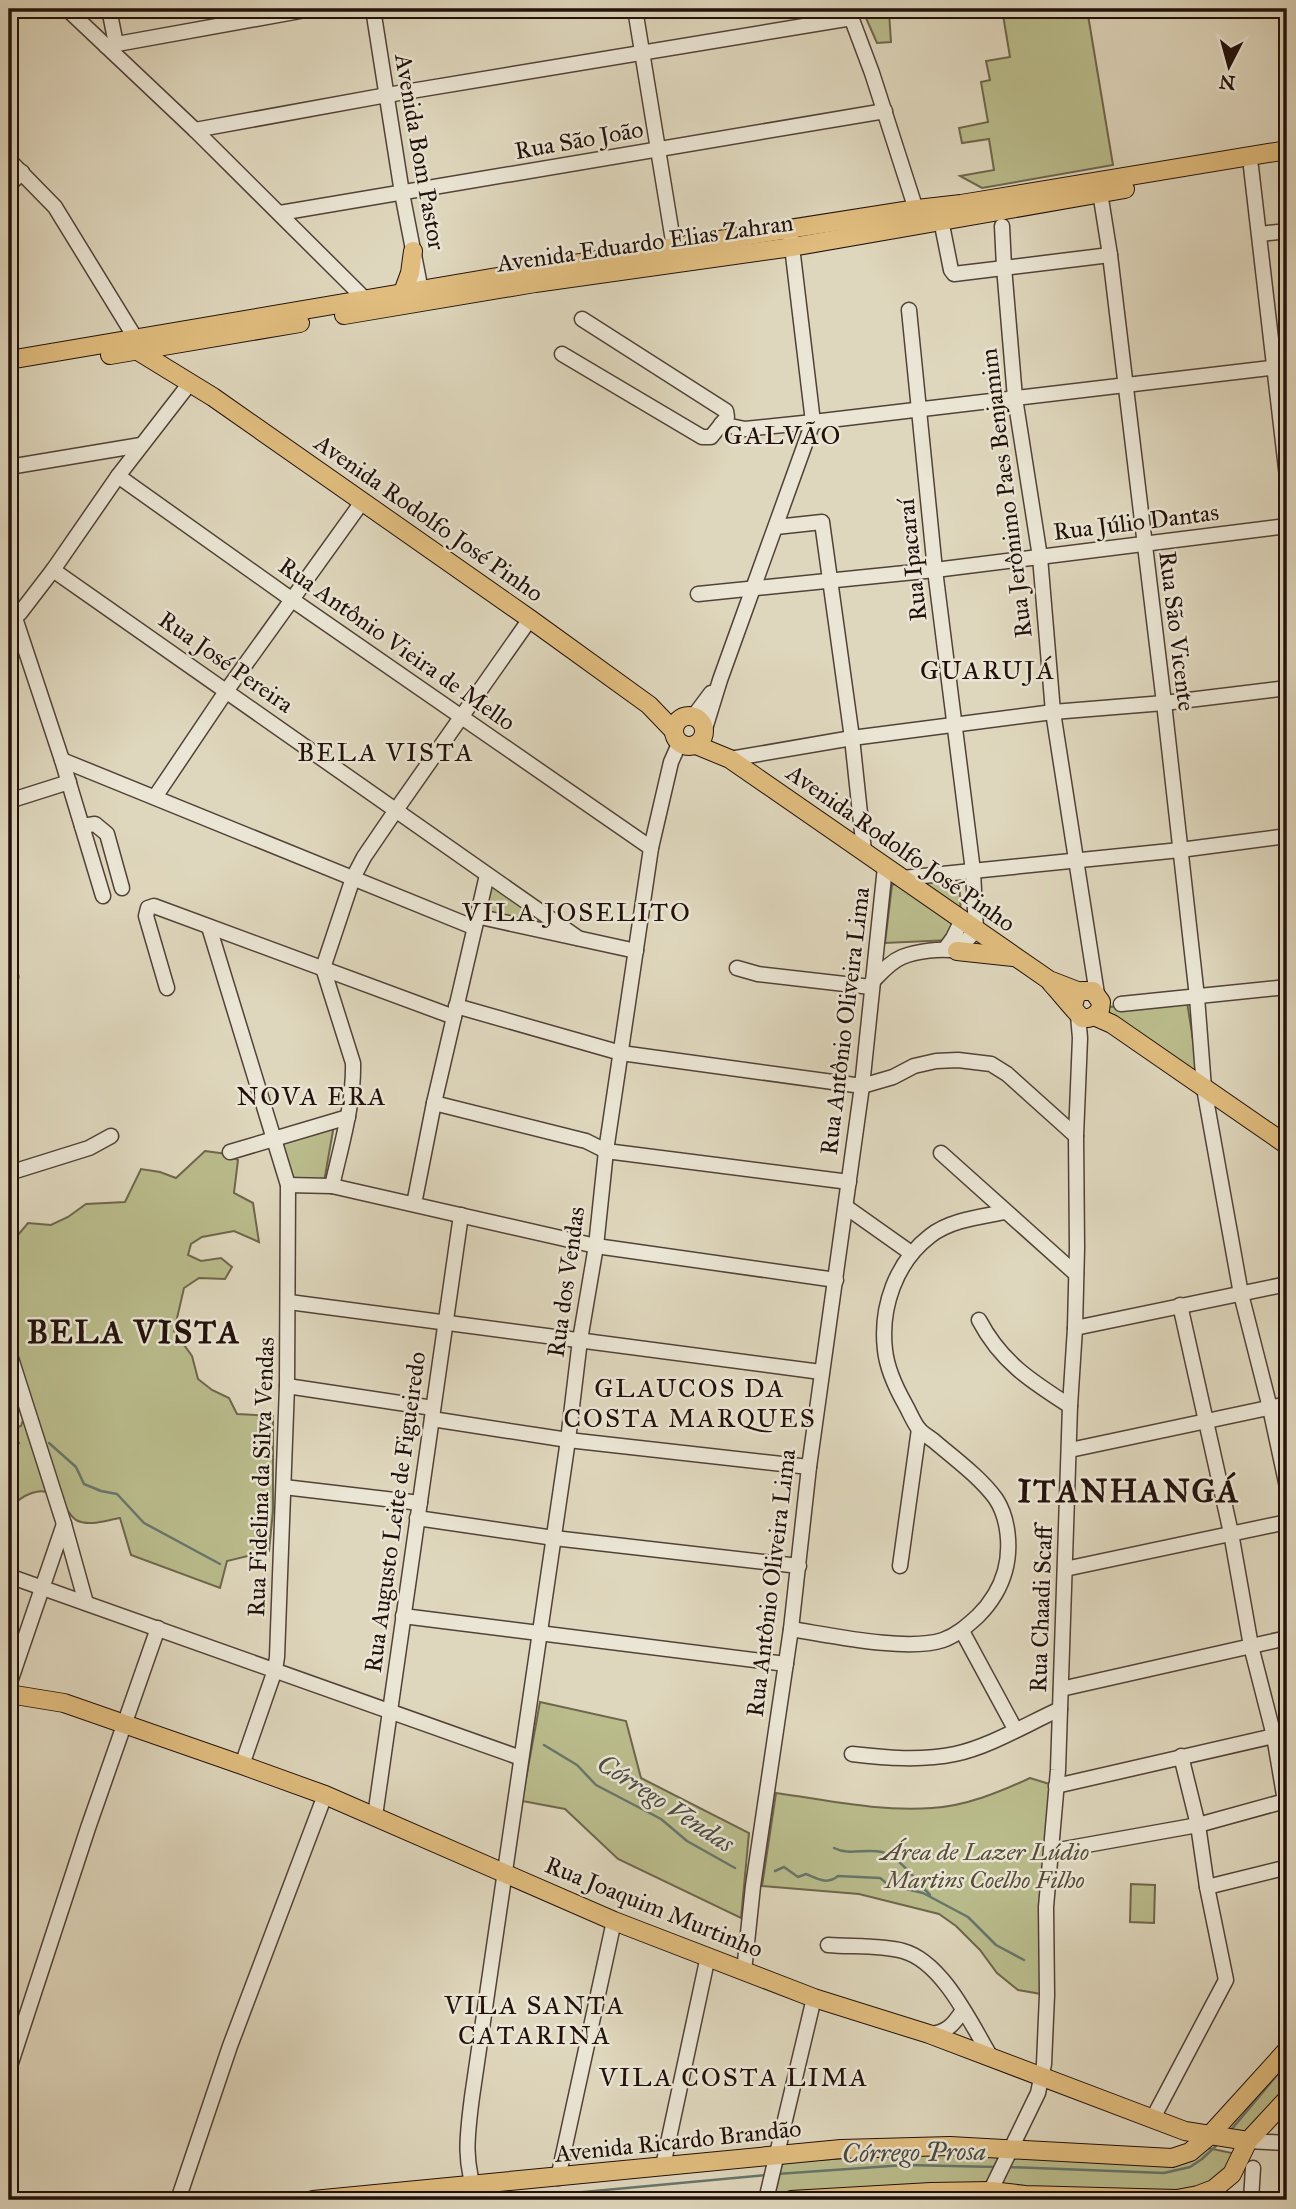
<svg xmlns="http://www.w3.org/2000/svg" width="1296" height="2209" font-family="'IM FELL Great Primer',serif">
	<rect width="100%" height="100%" fill="#dfd7bd"/>
	<filter id="stains"><feTurbulence type="fractalNoise" baseFrequency=".00286" numOctaves="4"/><feColorMatrix values="0 0 0 0 .2 0 0 0 0 .09 0 0 0 0 .02 0 0 0 .5 -.17"/></filter>
	<radialGradient id="worn" r=".72"><stop offset=".6" stop-color="#630" stop-opacity="0"/><stop offset="1" stop-color="#630" stop-opacity=".3"/></radialGradient>
	<!-- green -->
	<g fill="#babc8c" stroke="#6e664c" stroke-width="2">
		<polygon points="862,9 911,9 889,12 891,42 877,43"/>
		<polygon points="1002,9 1087,9 1113,165 982,188 960,176 994,170 989,139 962,143 959,128 988,122 981,82 990,80 986,61 1010,57"/>
		<polygon points="959,875 961,917 950,940 885,943 892,885 909,880"/>
		<polygon points="488,882 565,933 479,913"/>
		<polygon points="1187,1002 1199,1078 1114,1022 1107,1007"/>
		<polygon points="334,1125 324,1182 293,1179 279,1143"/>
		<path d="M205,1151L227,1154L238,1160L234,1193L253,1203L259,1242L234,1231L202,1237L191,1244L188,1255L201,1261L221,1258L232,1267L225,1279L199,1278L184,1288L174,1331L192,1356L198,1379L212,1390L229,1398L237,1414L273,1416V1511L269,1551L227,1561L220,1588L131,1555L120,1518C107,1520 89,1527 76,1520C69,1515 64,1504 57,1498C42,1483 21,1496 9,1509V1430L21,1426L23,1420L9,1373V1251L12,1242L28,1223L51,1225L68,1217L86,1204L125,1202L141,1169L160,1172L176,1178Z"/>
		<polygon points="540,1702 626,1721 641,1778 749,1833 741,1918 618,1859 565,1809 522,1801"/>
		<path d="M1030,1778L1056,1786L1047,1995L1018,1990L997,1973L980,1950L956,1926L939,1914L859,1894L762,1886L776,1793C827,1800 880,1812 932,1808C966,1806 1000,1792 1030,1778Z"/>
		<polygon points="1131,1884 1155,1885 1154,1923 1130,1922"/>
		<polygon points="1287,2050 1287,2099 1248,2141 1209,2136"/>
		<polygon points="1208,2148 1232,2153 1234,2160 1227,2170 1197,2192 837,2192 773,2196 782,2162 903,2155 1011,2155"/>
	</g>
	<g fill="none" stroke-linecap="round" stroke-linejoin="round">
		<!-- stream -->
		<g stroke="#67766b" stroke-width="2.5">
			<polyline points="49,1443 76,1467 84,1484 101,1491 117,1494 144,1523 220,1564"/>
			<polyline points="9,1444 19,1443"/>
			<polyline points="544,1745 577,1765 596,1785 661,1819 687,1841 735,1868"/>
			<path d="M834,1848C849,1856 865,1848 882,1852C899,1856 918,1883 930,1895"/>
			<path d="M775,1871L784,1867L798,1877L806,1874C818,1879 827,1885 838,1876L880,1878L889,1885L923,1893L968,1917L996,1945L1024,1960"/>
			<polyline points="1231,2130 1287,2063"/>
			<polyline points="1008,2167 1164,2173 1190,2167 1202,2159 1219,2143"/>
			<polyline points="777,2174 905,2165 998,2167"/>
			<polyline points="496,2200 767,2175"/>
		</g>
		<defs>
			<g id="minor">
				<polyline points="67,9 195,130 365,299"/>
				<polyline points="109,9 116,44"/>
				<polyline points="373,9 402,193 423,301"/>
				<polyline points="635,9 674,247"/>
				<polyline points="848,9 872,73 919,219"/>
				<polyline points="106,46 311,9"/>
				<polyline points="195,130 387,95 852,18"/>
				<polyline points="9,160 55,207 136,339"/>
				<polyline points="1251,167 1287,477"/>
				<polyline points="9,185 22,172"/>
				<polyline points="1099,186 1110,255 1164,703 1197,997 1204,1088 1241,1294 1270,1408 1287,1487"/>
				<polyline points="280,213 885,111"/>
				<polyline points="941,220 951,270 954,274 1110,255"/>
				<polyline points="1002,226 1004,267 1015,398 1040,557 1053,712 1097,994"/>
				<polyline points="1260,234 1287,231"/>
				<polyline points="562,354 702,437 711,437 727,417 726,411 582,319"/>
				<polyline points="721,424 745,429 813,422 1287,366"/>
				<polyline points="9,467 141,445"/>
				<polyline points="118,476 291,599 651,848"/>
				<polyline points="776,527 822,522 852,738 864,851"/>
				<polyline points="53,570 578,938"/>
				<polyline points="698,594 935,570 1287,526"/>
				<polyline points="9,600 62,760 103,896"/>
				<polyline points="15,617 20,613 53,570 118,476 190,383"/>
				<polyline points="693,717 711,693"/>
				<polyline points="704,732 720,680 813,422 790,230"/>
				<polyline points="730,759 852,738 1053,712 1164,703 1287,688"/>
				<polyline points="62,760 473,927"/>
				<polyline points="155,797 227,690 362,502"/>
				<polyline points="9,801 69,782"/>
				<polyline points="82,826 95,824 107,834 122,888"/>
				<polyline points="903,878 1180,850 1287,836"/>
				<polyline points="476,916 636,951"/>
				<polyline points="209,927 288,1185 287,1386 277,1657 275,1670 242,1765"/>
				<polyline points="945,949 953,938 962,920"/>
				<polyline points="737,968 758,974 871,987"/>
				<polyline points="9,969 11,977"/>
				<path d="M872,982C881,973 890,962 902,957C917,951 941,948 957,951L976,930L973,871L935,570L909,310"/>
				<polyline points="167,988 146,916 148,908 154,906 454,1017"/>
				<polyline points="1121,1004 1287,987"/>
				<polyline points="456,1006 621,1053 862,1086 893,1077 914,1066 936,1061 958,1060 991,1064 1007,1074 1076,1136"/>
				<polyline points="434,1103 586,1141 606,1151 849,1182"/>
				<polyline points="230,1152 348,1117"/>
				<polyline points="941,1153 1076,1274"/>
				<polyline points="9,1173 89,1148 111,1136"/>
				<polyline points="288,1185 332,1186 596,1246 836,1280"/>
				<path d="M332,1186C341,1146 354,1104 353,1063L323,968L353,878L364,857L396,810L530,619"/>
				<polyline points="414,1204 434,1103 487,875"/>
				<polyline points="846,1207 911,1253"/>
				<polyline points="289,1302 821,1372"/>
				<path d="M979,1320C1001,1362 1031,1381 1070,1406"/>
				<polyline points="1075,1328 1287,1284"/>
				<polyline points="9,1352 64,1524 86,1603"/>
				<polyline points="287,1386 433,1408"/>
				<polyline points="432,1419 568,1440 809,1467"/>
				<polyline points="1070,1450 1287,1404"/>
				<polyline points="284,1487 420,1503"/>
				<polyline points="417,1518 554,1538 799,1566"/>
				<polyline points="900,1566 919,1429"/>
				<polyline points="1065,1569 1287,1522"/>
				<polyline points="9,1576 521,1758"/>
				<polyline points="403,1616 786,1664"/>
				<path d="M791,1629C830,1635 907,1652 943,1640C957,1635 967,1626 978,1616C991,1603 1000,1589 1005,1571C1011,1549 1009,1519 996,1499C980,1477 955,1459 934,1441C929,1437 922,1433 918,1428C913,1421 909,1411 905,1404C896,1388 887,1369 885,1350C880,1307 896,1262 930,1236C950,1220 980,1217 1005,1212"/>
				<polyline points="962,1631 1015,1729"/>
				<polyline points="9,1685 64,1524"/>
				<polyline points="1061,1689 1287,1638"/>
				<path d="M852,1754C886,1758 921,1761 955,1754C989,1747 1027,1724 1060,1709"/>
				<polyline points="1056,1786 1287,1733"/>
				<polyline points="375,1816 461,1215"/>
				<polyline points="1053,1851 1198,1825 1285,1801 1274,1736 1251,1646 1231,1533 1180,1305"/>
				<polyline points="1207,1887 1284,1868"/>
				<path d="M828,1945C852,1947 880,1945 903,1951C943,1962 971,2024 991,2057"/>
				<polyline points="744,1971 753,1886 791,1629 809,1467 862,1086 885,867"/>
				<path d="M929,2034C947,2033 954,2024 963,2010"/>
				<polyline points="9,2069 88,1828 158,1628"/>
				<polyline points="1153,2118 1226,1980 1207,1887 1198,1825 1181,1756"/>
				<polyline points="1248,2141 1287,2143"/>
				<polyline points="663,2166 708,1956"/>
				<polyline points="558,2178 614,1921"/>
				<polyline points="178,2200 230,2046 325,1795"/>
				<path d="M478,2200C463,2163 467,2136 472,2097L568,1440L580,1340L596,1246L606,1151L651,848L671,762L679,744"/>
				<polyline points="766,2200 814,1998"/>
				<polyline points="986,2200 1038,2093 1044,2064 1047,1995 1046,1907 1058,1770 1070,1406 1075,1328 1077,1248 1076,1136 1080,1038 1078,1015"/>
				<polyline points="1251,2200 1253,2168"/>
			</g>
			<g id="major">
				<polyline points="403,292 410,273 413,251"/>
				<polyline points="344,315 535,283 792,247 1125,189"/>
				<polyline points="138,351 213,397 530,619 649,705 673,730"/>
				<polyline points="110,355 300,323"/>
				<polyline points="9,360 674,247 917,209 961,204 1287,150"/>
				<circle cx="689" cy="731" r="15"/>
				<polyline points="696,745 730,759 1049,980 1080,992"/>
				<polyline points="957,951 1013,957"/>
				<path d="M1051,983C1056,988 1079,1016 1082,1018C1088,1019 1089,1018 1094,1016L1100,1010L1101,1002L1093,991H1082L1076,995L1073,1006"/>
				<polyline points="1094,1016 1112,1024 1287,1145"/>
				<polyline points="9,1694 64,1703 242,1765 325,1795 614,1921 814,1998 929,2034 1185,2131 1248,2141"/>
				<polyline points="313,2200 841,2149 950,2146 1172,2158 1190,2152 1209,2136 1287,2050"/>
				<polyline points="791,2200 931,2192 991,2191 1025,2195 1177,2199 1198,2195 1214,2189 1232,2174 1248,2141 1287,2099"/>
			</g>
		</defs>
		<!-- minor casing -->
		<use href="#minor" stroke="#514238" stroke-width="17"/>
		<!-- major casing -->
		<use href="#major" stroke="#22110b" stroke-width="20"/>
		<!-- minor -->
		<use href="#minor" stroke="#eae5d4" stroke-width="14"/>
		<!-- major -->
		<use href="#major" stroke="#e0bc7e" stroke-width="18"/>
	</g>
	<g text-anchor="middle" dominant-baseline="central" stroke-width="5" stroke-linejoin="round" paint-order="stroke">
		<!-- street labels -->
		<g font-size="24" fill="#22110b" stroke="#eae5d4">
			<text transform="translate(579 140) rotate(-10)">Rua São João</text>
			<text transform="translate(420 152) rotate(80)">Avenida Bom Pastor</text>
			<text transform="translate(645 243) rotate(-8)">Avenida Eduardo Elias Zahran</text>
			<text transform="translate(1006 493) rotate(-97)">Rua Jerônimo Paes Benjamim</text>
			<text transform="translate(429 518) rotate(35)">Avenida Rodolfo José Pinho</text>
			<text transform="translate(1136 522) rotate(-7)">Rua Júlio Dantas</text>
			<text transform="translate(912 560) rotate(-96)">Rua Ipacaraí</text>
			<text transform="translate(1177 631) rotate(83)">Rua São Vicente</text>
			<text transform="translate(397 644) rotate(35)">Rua Antônio Vieira de Mello</text>
			<text transform="translate(226 662) rotate(35)">Rua José Pereira</text>
			<text transform="translate(901 848) rotate(35)">Avenida Rodolfo José Pinho</text>
			<text transform="translate(845 1021) rotate(-83)">Rua Antônio Oliveira Lima</text>
			<text transform="translate(566 1282) rotate(-82)">Rua dos Vendas</text>
			<text transform="translate(261 1477) rotate(-88)">Rua Fidelina da Silva Vendas</text>
			<text transform="translate(395 1512) rotate(-82)">Rua Augusto Leite de Figueiredo</text>
			<text transform="translate(771 1583) rotate(-83)">Rua Antônio Oliveira Lima</text>
			<text transform="translate(1041 1609) rotate(-88)">Rua Chaadi Scaff</text>
			<text transform="translate(654 1907) rotate(22)">Rua Joaquim Murtinho</text>
			<text transform="translate(678 2141) rotate(-6)">Avenida Ricardo Brandão</text>
		</g>
		<!-- park labels -->
		<g font-size="24" font-style="italic" fill="#574d38" stroke="#eae5d4">
			<text x="985" y="1852">Área de Lazer Lúdio<tspan x="985" dy="28">Martins Coelho Filho</tspan></text>
		</g>
		<!-- neighbourhood labels -->
		<g font-size="26" letter-spacing="2" fill="#22110b" stroke="#eae5d4">
			<text x="783" y="435">GALVÃO</text>
			<text x="988" y="670">GUARUJÁ</text>
			<text x="386" y="752">BELA VISTA</text>
			<text x="577" y="912">VILA JOSELITO</text>
			<text x="312" y="1096">NOVA ERA</text>
			<text x="690" y="1388">GLAUCOS DA<tspan x="690" dy="30">COSTA MARQUES</tspan></text>
			<text x="535" y="2005">VILA SANTA<tspan x="535" dy="30">CATARINA</tspan></text>
			<text x="734" y="2077">VILA COSTA LIMA</text>
		</g>
		<!-- water labels -->
		<g font-size="26" font-style="italic" fill="#4a4c43" stroke="#eae5d4">
			<text transform="translate(666 1803) rotate(33)">Córrego Vendas</text>
			<text transform="translate(914 2152) rotate(-1)">Córrego Prosa</text>
		</g>
		<!-- district labels -->
		<g font-size="32" font-weight="bold" letter-spacing="2" fill="#22110b" stroke="#eae5d4">
			<text x="134" y="1332">BELA VISTA</text>
			<text x="1129" y="1491">ITANHANGÁ</text>
		</g>
	</g>
	<!-- margin -->
	<rect width="1296" height="2209" fill="none" stroke="#dfd7bd" stroke-width="35"/>
	<rect x="10" y="10" width="1275" height="2188" fill="none" stroke="#22110b" stroke-width="3.5"/>
	<rect x="18" y="18" width="1261" height="2174" fill="none" stroke="#22110b" stroke-width="2"/>
	<!-- north arrow -->
	<g transform="translate(1229 66) rotate(186)" stroke="#eae5d4" stroke-width="5" paint-order="stroke">
	<path d="M0-5L12 26L0 18L-12 26Z" fill="#22110b"/>
	<text y="-10" font-size="19" font-weight="bold" text-anchor="middle" fill="#22110b">N</text>
	</g>
	<rect width="100%" height="100%" filter="url(#stains)"/>
	<rect width="100%" height="100%" fill="url(#worn)"/>
</svg>
